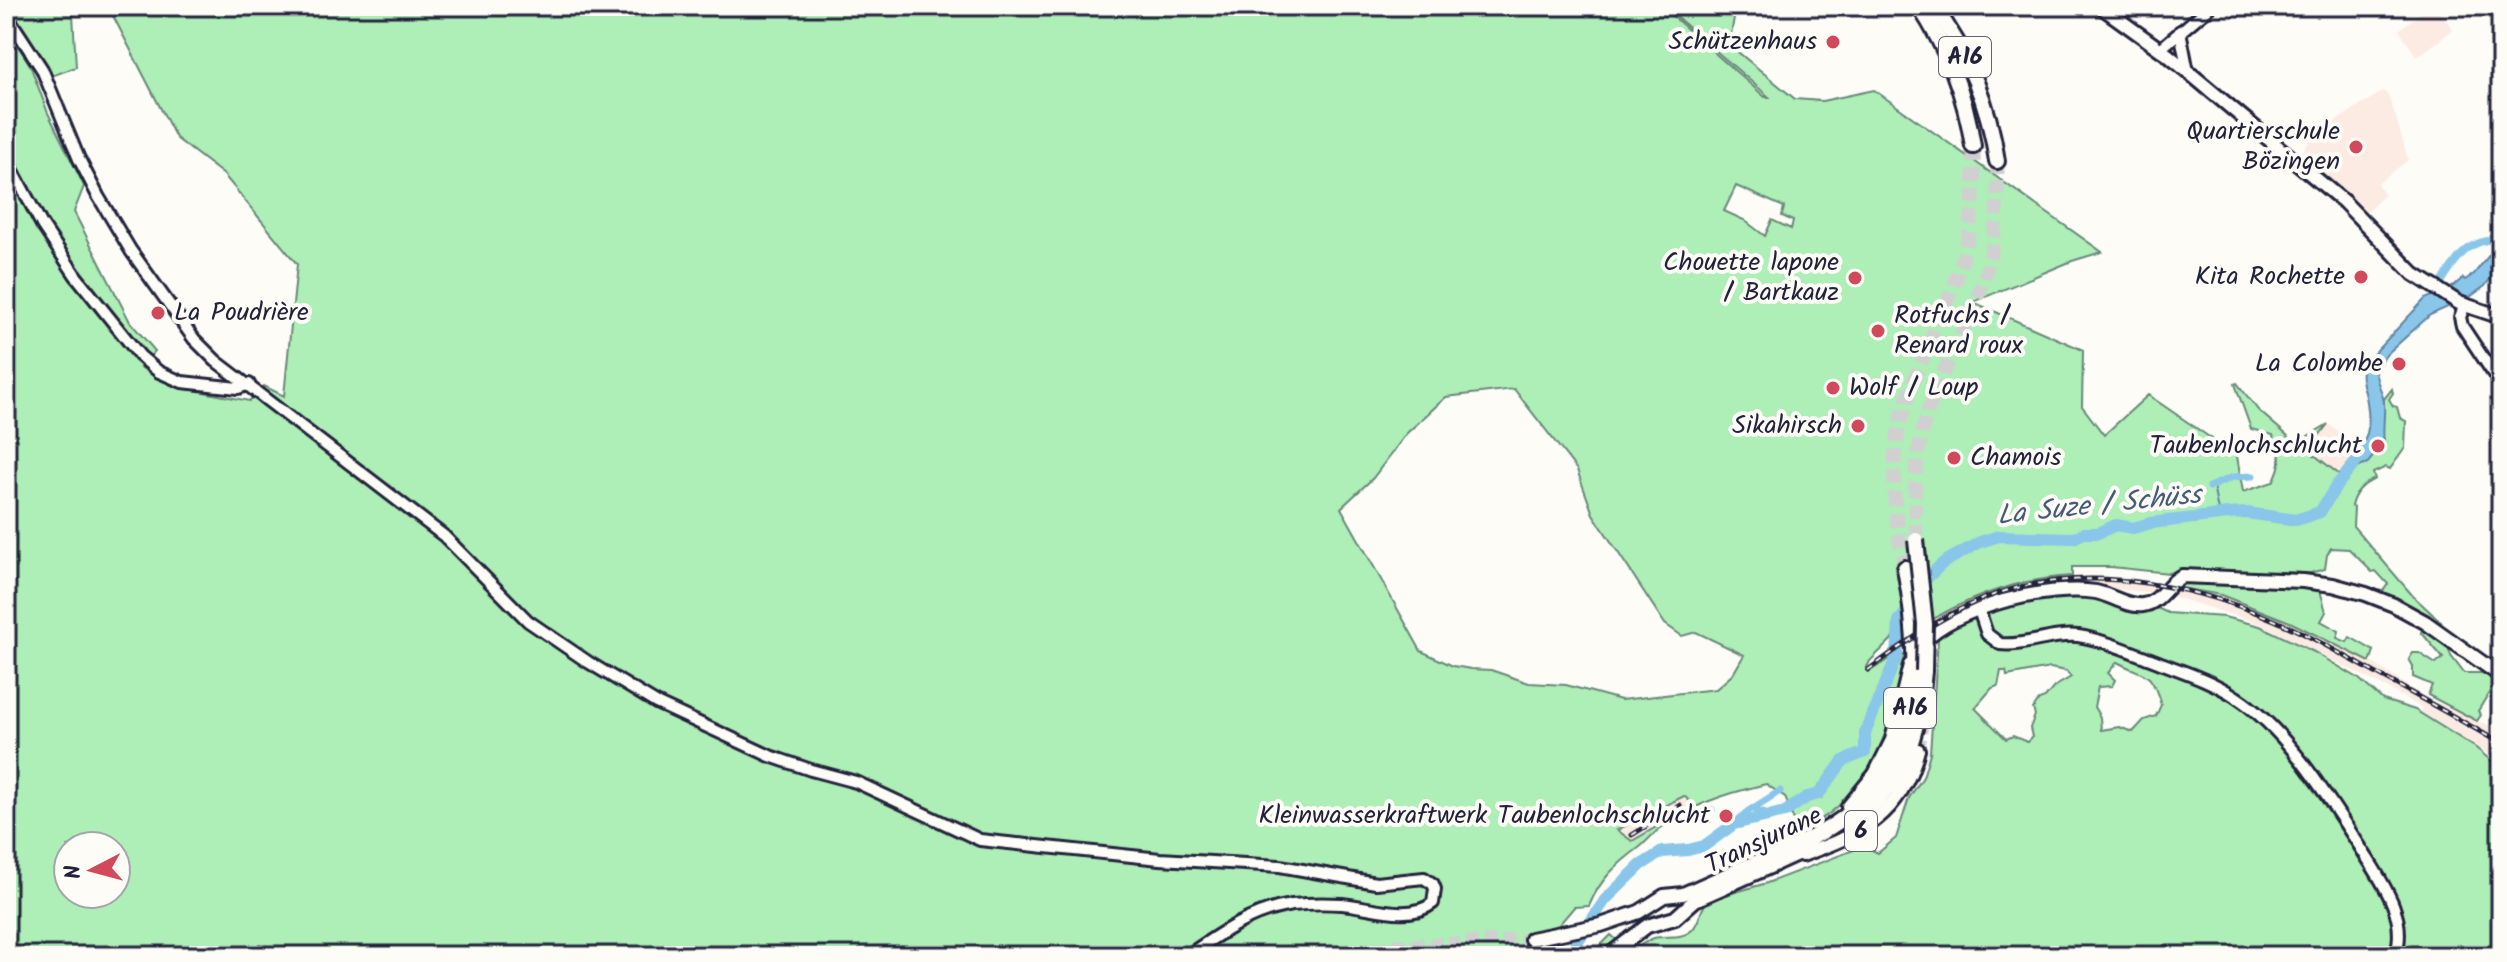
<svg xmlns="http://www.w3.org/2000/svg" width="2507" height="962" font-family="Kalam,sans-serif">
	<rect width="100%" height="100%" fill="#fdfcf7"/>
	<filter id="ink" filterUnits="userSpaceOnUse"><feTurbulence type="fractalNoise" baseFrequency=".0125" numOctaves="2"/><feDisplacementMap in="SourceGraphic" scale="16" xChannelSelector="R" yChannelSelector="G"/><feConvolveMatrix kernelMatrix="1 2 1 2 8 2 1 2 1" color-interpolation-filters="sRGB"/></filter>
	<g filter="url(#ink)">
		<!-- built -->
		<g fill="#fcebe2">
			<polygon points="2430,6 2436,6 2453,30 2417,57 2399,30"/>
			<polygon points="2383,91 2387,94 2396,117 2408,160 2377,184 2385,195 2366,212 2299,156 2314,135"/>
			<polygon points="2328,424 2361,447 2340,475 2307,450"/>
			<polygon points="2067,576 2101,576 2163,585 2155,593 2067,584 2021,590 1999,597 1931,629 1930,621 1949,609 1986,594 2031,581"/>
			<polygon points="2174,587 2221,595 2290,622 2370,661 2425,697 2477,721 2497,728 2501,730 2501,767 2486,753 2420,712 2422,708 2383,686 2261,624 2168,595"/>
			<polygon points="1685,796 1695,805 1631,841 1616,829"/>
		</g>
		<!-- green -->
		<g fill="#aeeeb7" stroke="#688879" stroke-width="2" fill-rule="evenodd">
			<polygon points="6,6 68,6 73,14 76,67 46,78 23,31"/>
			<path d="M108,6H1661L1765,97H1769L1664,6H1736L1730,41L1727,43L1795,99L1822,101L1874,90L2102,252L2072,261L1973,302L2083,350L2082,406L2104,435L2148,395L2237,456L2243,492L2273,482C2284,461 2281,457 2273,435L2251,429L2235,384L2237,383L2258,410L2296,443L2328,424L2308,450L2340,475L2384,444L2382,429L2384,399L2392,389L2393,393L2389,399L2393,406L2397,407L2400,418L2406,421L2405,448L2390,469L2386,467L2373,473L2375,479C2363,484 2354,493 2351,506L2354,508L2353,526L2413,596L2442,623L2380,595L2388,584L2376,571L2372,572L2349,549L2331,548L2327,555L2325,569L2310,573L2181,571L2169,573L2111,567H2072V576C2021,579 1973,595 1930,621L1909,616L1892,639L1870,661L1866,669L1869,672L1893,656L1905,655C1892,716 1882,772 1830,813C1820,821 1808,826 1798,832L1785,797L1766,784C1725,794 1692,804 1658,830C1652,835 1646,842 1640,847C1617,864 1600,879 1589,906L1574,907L1557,927L1539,956H6V27L30,65L48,113L84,186L74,212L130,322L155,351L140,367L173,386L249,401L264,386L284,396L297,264L224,175L176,138ZM1736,186L1784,207L1782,216L1793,221L1791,229L1772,220L1765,236L1744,220L1724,211ZM1514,389L1577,470L1593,514L1665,624L1682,636L1696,632L1744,655L1733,674L1716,689L1621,700L1566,685L1529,683L1491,670L1471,669L1453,666L1421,651L1341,508L1373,478L1407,433L1446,397ZM1684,796L1694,805L1632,841L1617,830ZM68,846H116V894H68Z"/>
			<polygon points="2185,580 2295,585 2320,590 2326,612 2321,621 2339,631 2337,638 2347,642 2350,637 2374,651 2370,662 2290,622 2221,595 2175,587"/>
			<path d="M2045,591L2148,604L2168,613L2224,617L2260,626L2314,652L2358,678L2383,700L2415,710L2476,748L2501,769V956H1590L1611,935L1631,953C1638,947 1645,941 1654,938C1667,935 1681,940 1692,930C1700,922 1700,909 1708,900L1767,883L1864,846L1878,853L1896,838L1909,798L1923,777L1930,753L1938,639L1979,610ZM2117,662C2147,678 2150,668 2161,705L2156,716L2144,720L2133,732L2119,727L2101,730L2100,717L2094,707L2098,687L2112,686L2115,680L2108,673ZM2050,668L2066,671L2071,677L2054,687L2045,698L2039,700L2033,709L2035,715L2030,728L2032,737L2027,742L2013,736L2006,739L1975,708L1992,688L1998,686L2001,671H2006L2007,676Z"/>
			<polygon points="2423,628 2446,641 2451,656 2464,673 2481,673 2498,678 2478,711 2481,715 2477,721 2428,695 2432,685 2413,677 2413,666 2409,659 2413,653 2419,653 2436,664 2443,658 2421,632"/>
		</g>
		<!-- water -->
		<path fill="#89c6e9" stroke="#6084a3" stroke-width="2" d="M2501,235V264L2485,286L2470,297L2430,315L2387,354L2375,370C2376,382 2383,392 2384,403C2385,417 2382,429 2384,443L2367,464L2340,475C2362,446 2373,439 2367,402C2365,389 2359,378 2363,365L2425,299L2451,288L2463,278L2465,280L2474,274L2495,248L2490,236Z"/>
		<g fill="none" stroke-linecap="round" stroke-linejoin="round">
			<!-- stream -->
			<polyline stroke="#6084a3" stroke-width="2" points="2213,486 2219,516"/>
			<!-- canal -->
			<g stroke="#89c6e9" stroke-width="7">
				<path d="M2443,280C2457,257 2471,237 2501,240"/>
				<polyline points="2209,487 2233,477 2253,476"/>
				<polyline points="1753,809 1773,815"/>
				<polyline points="1705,813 1712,810"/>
				<polyline points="1734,824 1747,812 1780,791"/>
			</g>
			<!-- river -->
			<polyline stroke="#89c6e9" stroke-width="12" points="1568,956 1605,900 1641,865 1662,852 1688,850 1704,846 1734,824 1785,812 1807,797 1819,794 1843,761 1865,752 1865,733 1897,656 1899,621 1906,613 1909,597 1926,579 1943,563 1980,542 1999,536 2074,538 2084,533 2098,533 2116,525 2133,528 2151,523 2228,514 2247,513 2296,520 2320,512 2337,485 2357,461"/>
			<!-- primary-tunnel -->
			<g stroke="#d1d0d1" stroke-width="12" stroke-dasharray="12 6" stroke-linecap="butt">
				<polyline points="1918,750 1922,729 1921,713"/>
				<polyline points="1341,956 1395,945 1531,939"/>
			</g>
			<!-- motorway-tunnel -->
			<g stroke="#d1d0d1" stroke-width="14" stroke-dasharray="14 7" stroke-linecap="butt">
				<path d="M1916,538C1914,497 1914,457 1926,417C1941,370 1967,328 1983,282C1996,243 1999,202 1997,161"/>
				<path d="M1905,568C1896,524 1890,479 1898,434C1909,375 1942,324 1960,267C1973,228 1976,187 1973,146"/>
			</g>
			<defs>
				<g id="tertiary">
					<path d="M6,14L42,69L79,159L98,196L131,251L194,339L216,361L444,536L528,621L588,662L656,703L770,756L811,770L856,782L980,840L1160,859L1280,866L1376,883L1424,878L1433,884L1435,889L1433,903C1410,922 1368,906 1342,904C1325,903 1309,903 1292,905C1252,911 1220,933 1187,956"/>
					<polyline points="2180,31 2188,72"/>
					<polyline points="2160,49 2211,6"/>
					<polyline points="6,158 42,225 76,276 140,356 159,372 182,382 238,388 249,384"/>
					<polyline points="2465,305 2460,317 2462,326 2501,385"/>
					<path d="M1979,610L1987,634L2000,644C2026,647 2051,633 2078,636C2104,640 2129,651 2153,660C2181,671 2211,680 2236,697C2287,730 2326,795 2359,845C2379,878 2410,916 2395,956"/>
				</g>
				<g id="primary">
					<polyline points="2100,6 2168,55 2344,202 2414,274 2459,303 2501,317"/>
					<path d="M1923,642C1953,607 2051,584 2096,592C2111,595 2127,607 2143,605C2160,603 2167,583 2182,576L2303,581L2333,585L2366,594L2394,605L2425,622L2501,676"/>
					<polyline points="1848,807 1875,774 1892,740 1910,665"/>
					<path d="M1802,855C1862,834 1901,815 1918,750"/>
					<polyline points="1531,939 1601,925 1639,912 1664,896 1683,894 1802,841"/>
					<polyline points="1608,956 1647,926 1675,918 1695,900 1774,865"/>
				</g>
				<g id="motorway">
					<path d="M1919,6C1948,49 1965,94 1973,146"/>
					<path d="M1933,6C1968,53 1989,103 1997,161"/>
					<path d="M1853,824C1904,783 1919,735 1924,671"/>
					<path d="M1796,845C1918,793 1927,685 1905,568"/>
					<polyline points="1766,867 1810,847"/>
				</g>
			</defs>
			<!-- tertiary casing -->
			<use href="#tertiary" stroke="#22223b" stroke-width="16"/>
			<!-- primary casing -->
			<use href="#primary" stroke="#22223b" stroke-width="18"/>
			<!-- motorway casing -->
			<use href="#motorway" stroke="#22223b" stroke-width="20"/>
			<!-- tertiary -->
			<use href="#tertiary" stroke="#fdfcf7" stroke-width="10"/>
			<!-- primary -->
			<use href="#primary" stroke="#fdfcf7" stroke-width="12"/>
			<!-- motorway -->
			<use href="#motorway" stroke="#fdfcf7" stroke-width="14"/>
			<defs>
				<g id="rail">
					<path d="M1868,670C1910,640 1950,609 1999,593C2095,562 2205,587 2294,629C2327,645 2358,664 2390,681C2427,702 2465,722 2501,744"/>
					<polyline points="1632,835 1680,805"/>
				</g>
			</defs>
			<!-- rail casing -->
			<use href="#rail" stroke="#22223b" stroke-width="5"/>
			<!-- rail -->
			<use href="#rail" stroke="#fdfcf7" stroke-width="2" stroke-dasharray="6" stroke-linecap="butt"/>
			<defs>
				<polyline id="motorway-bridge" points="1916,540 1925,624 1924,671"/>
			</defs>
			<!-- motorway-bridge casing -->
			<use href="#motorway-bridge" stroke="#22223b" stroke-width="20" stroke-linecap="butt"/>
			<!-- motorway-bridge -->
			<use href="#motorway-bridge" stroke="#fdfcf7" stroke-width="14"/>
		</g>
	</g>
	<!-- markers -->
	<g fill="#d1495b" stroke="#fdfcf7" stroke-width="3">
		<circle cx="1833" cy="42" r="8"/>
		<circle cx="2356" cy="147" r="8"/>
		<circle cx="2361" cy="277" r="8"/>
		<circle cx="1855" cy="278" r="8"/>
		<circle cx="158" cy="313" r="8"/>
		<circle cx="1878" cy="331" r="8"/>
		<circle cx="2399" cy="364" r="8"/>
		<circle cx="1833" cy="388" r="8"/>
		<circle cx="1858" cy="426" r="8"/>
		<circle cx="2378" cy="446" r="8"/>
		<circle cx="1954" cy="458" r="8"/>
		<circle cx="1726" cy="816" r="8"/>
	</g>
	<g text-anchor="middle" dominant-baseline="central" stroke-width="8" stroke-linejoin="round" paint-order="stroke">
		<!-- shield labels -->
		<g fill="#fdfcf7" stroke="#646373" stroke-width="2">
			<rect x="1939" y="37" width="52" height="40" rx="6"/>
			<rect x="1884" y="688" width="52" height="40" rx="6"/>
			<rect x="1845" y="811" width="32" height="40" rx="6"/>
		</g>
		<g font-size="24" font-weight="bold" fill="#22223b">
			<text x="1965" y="57">A16</text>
			<text x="1910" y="708">A16</text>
			<text x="1861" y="831">6</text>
		</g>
		<!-- poi labels -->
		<g font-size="26" fill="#22223b" stroke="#fdfcf7" text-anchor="end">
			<text x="1817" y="42">Schützenhaus</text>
			<text x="2340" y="132">Quartierschule<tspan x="2340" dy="30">Bözingen</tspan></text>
			<text x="1839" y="263">Chouette lapone<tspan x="1839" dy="30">/ Bartkauz</tspan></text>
			<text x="2345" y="277">Kita Rochette</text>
			<text x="174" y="313" text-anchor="start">La Poudrière</text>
			<text x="1894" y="316" text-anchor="start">Rotfuchs /<tspan x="1894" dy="30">Renard roux</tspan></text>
			<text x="2383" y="364">La Colombe</text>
			<text x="1849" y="388" text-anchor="start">Wolf / Loup</text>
			<text x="1842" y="426">Sikahirsch</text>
			<text x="2362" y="446">Taubenlochschlucht</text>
			<text x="1970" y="458" text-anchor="start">Chamois</text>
			<text x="1710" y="816">Kleinwasserkraftwerk Taubenlochschlucht</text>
		</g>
		<!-- street labels -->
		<g font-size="26" fill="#22223b" stroke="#fdfcf7">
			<text transform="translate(1764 841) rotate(-25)">Transjurane</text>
		</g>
		<!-- water labels -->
		<g font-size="28" font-style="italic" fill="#465b78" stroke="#fdfcf7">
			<text transform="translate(2099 506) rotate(-6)">La Suze / Schüss</text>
		</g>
	</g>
	<!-- margin -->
	<rect width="2507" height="962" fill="none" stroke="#fdfcf7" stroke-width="32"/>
	<rect x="16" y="16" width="2475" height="930" fill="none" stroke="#22223b" stroke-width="3" filter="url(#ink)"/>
	<!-- north arrow -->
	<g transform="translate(92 870) rotate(264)"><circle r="38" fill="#fdfcf7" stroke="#a5a5ac" stroke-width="2"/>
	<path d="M0-6L14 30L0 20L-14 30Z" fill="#d1495b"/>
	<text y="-12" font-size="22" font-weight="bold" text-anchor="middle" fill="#22223b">N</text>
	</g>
</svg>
